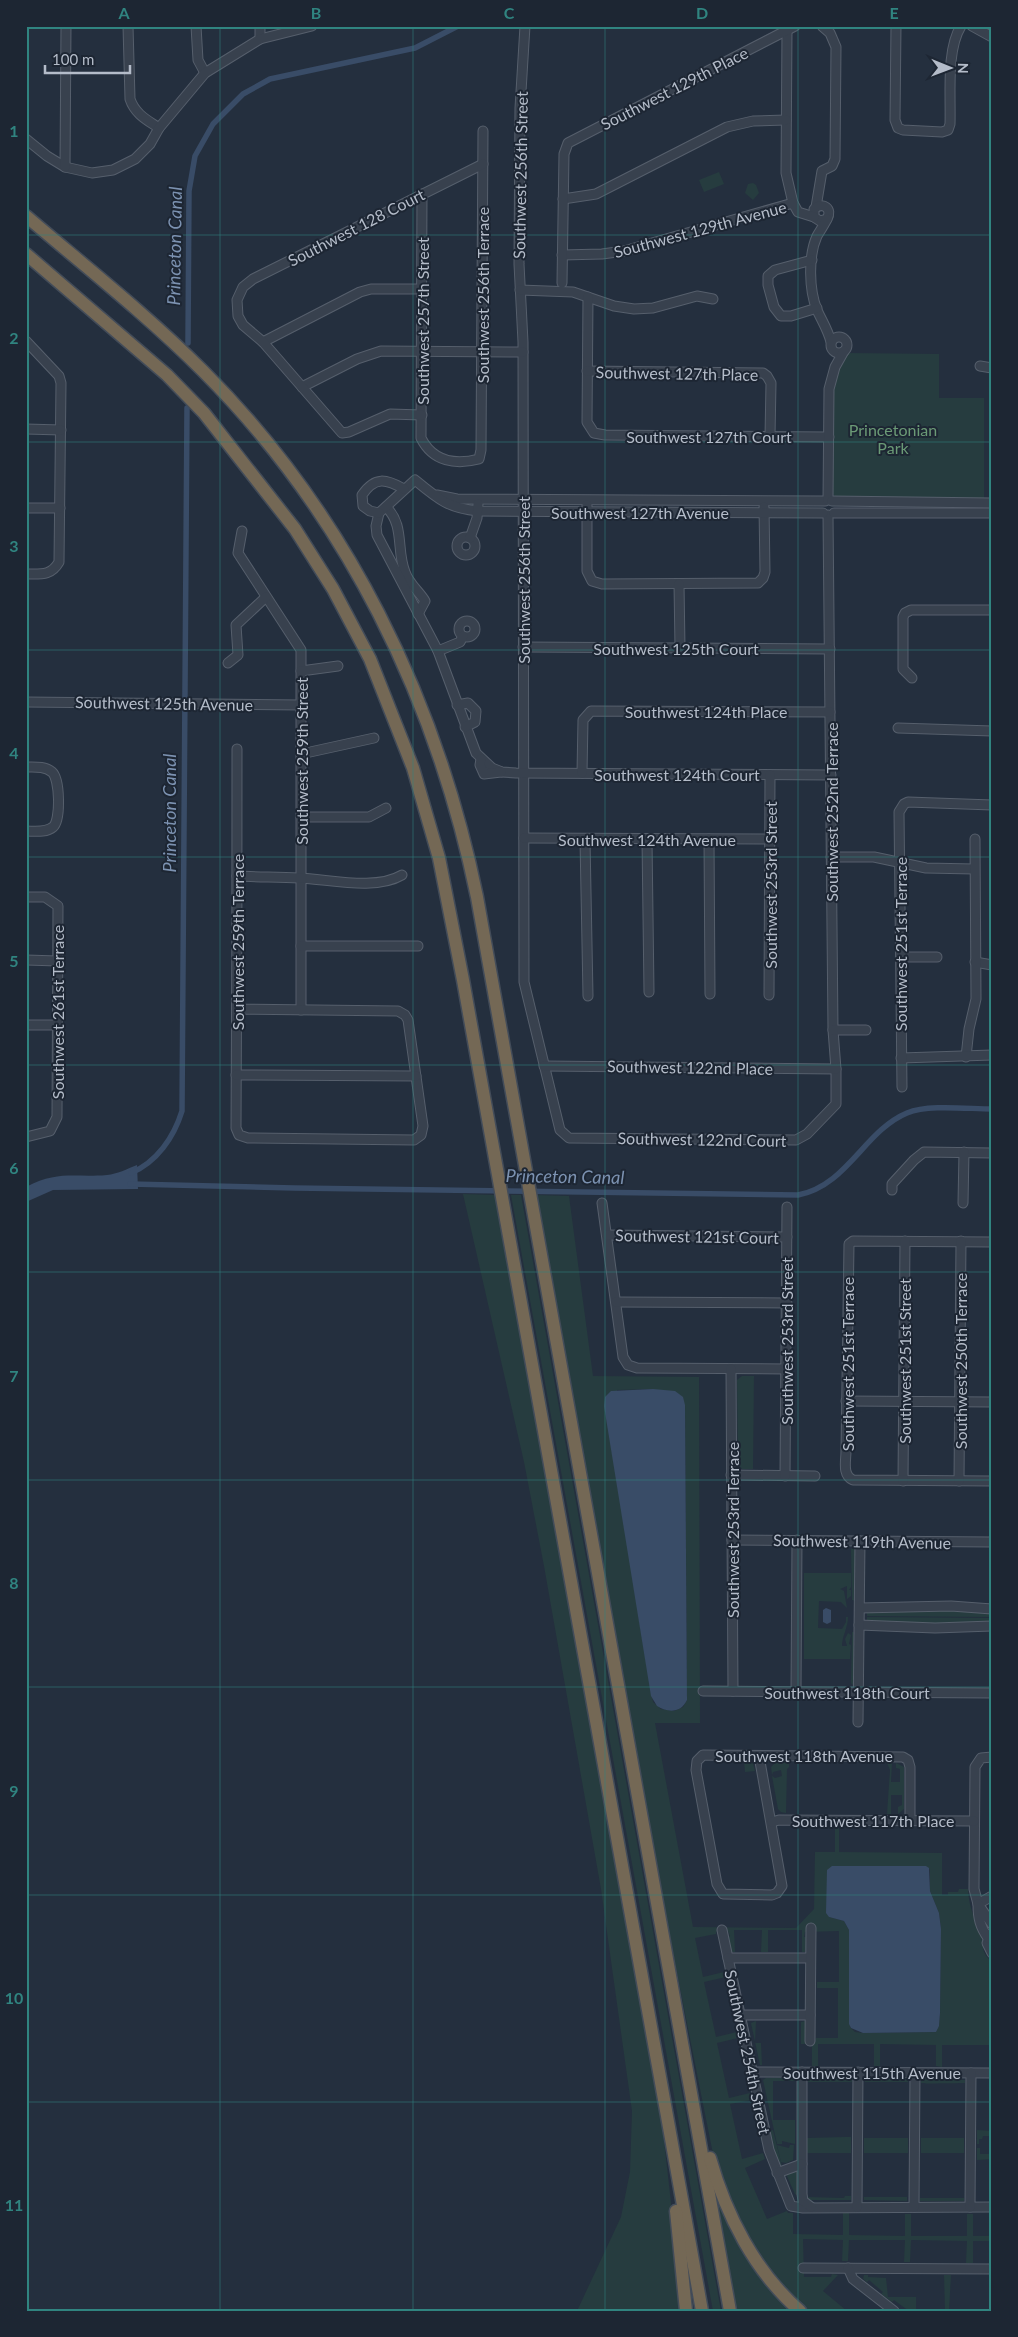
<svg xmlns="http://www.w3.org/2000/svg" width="1018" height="2337" font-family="Lato,sans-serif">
	<rect width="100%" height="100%" fill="#242f3e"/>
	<!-- green -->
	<g fill="#263c3f" fill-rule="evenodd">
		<polygon points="719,172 724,184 704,192 699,180"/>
		<polygon points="753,183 756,185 759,193 753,200 745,193 748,184"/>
		<polygon points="846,353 939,354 939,398 984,398 984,500 836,497 833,494 833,385 837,370"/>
		<polygon points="463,1194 495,1195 663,2131 683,2311 577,2311 621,2217 630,2172 632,2111 601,1889 544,1566 524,1462"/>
		<polygon points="511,1195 521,1195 721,2311 713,2311"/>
		<path d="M536,1195L569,1196L593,1376L699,1377L700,1723H655L693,1927L796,1928L814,1909L815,1852H835V1827H839V1852L942,1853V1895H948V1892H958L959,1889H968C969,1909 975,1918 981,1936C984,1946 981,1954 992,1961V2045H942V2067L936,2066V2045L880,2044V2066H874V2044H818V2066H812V2044H801V2022L805,2021L815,2040L816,2038H838V1988H817V1982H839V1931L805,1932L804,1937H808L805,1952H802V1930H768V1952H761L762,1930H734L735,1952H731L727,1937L730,1936L728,1931L718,1933L716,1931V1934L695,1938L703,1977L724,1972L726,1977L704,1982L716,2037L737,2032L738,2038L717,2043L729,2098L750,2093L751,2100L730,2104L742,2159L763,2153L765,2159L745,2168L767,2219L787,2211L788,2213H793V2234L843,2235V2213H849V2235L905,2236V2214H911V2236H967V2214H973V2236H992V2241H973V2263H966L967,2241L911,2240L910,2262H904L905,2240H849L848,2261H842L843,2240L803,2239L804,2277H831L832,2274L838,2275L823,2291L847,2311H806L774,2279L736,2219L713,2154L666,1918ZM653,1389L685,1405L687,1700L683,1707L674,1711L661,1709L653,1702L639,1620L617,1390ZM834,1866H926L930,1870V1891L939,1913L941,1929L940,2013L939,2025L936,2032L863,2033L855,2032L850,2027L849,1930L844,1921L829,1917Z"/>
		<polygon points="742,1376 754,1376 753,1469 742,1469 738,1464 737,1380"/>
		<polygon points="854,1547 856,1551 854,1595 856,1601 852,1600 851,1549"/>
		<path d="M804,1573H851V1587L849,1590H851V1596L847,1599V1586L840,1589L844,1591L847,1608L841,1602L819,1601L818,1628L842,1629L846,1622V1617H848C848,1628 842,1636 842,1646H847L845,1639L848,1633L851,1635L849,1644L851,1645L850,1659H804Z"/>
		<polygon points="914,1609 992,1611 992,1617 867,1616 867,1611"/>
		<path d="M867,1617L992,1618V1624C950,1626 908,1624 867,1622Z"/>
		<polygon points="852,1632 856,1632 854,1654 856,1656 853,1685 851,1683"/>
		<polygon points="744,1761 753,1763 755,1771 745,1772"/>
		<polygon points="776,1762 789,1762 789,1767 787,1769 786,1813 781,1812 778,1809 772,1776 775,1778 782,1776 781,1770 773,1772 772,1775 771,1767"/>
		<polygon points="887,1763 892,1763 891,1782 900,1782 900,1769 896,1768 896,1763 904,1767 904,1809 898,1814 898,1807 902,1805 902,1795 891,1795 891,1814 887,1814 890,1770"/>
		<polygon points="756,2021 755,2043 761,2043 762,2065 760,2065 751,2023"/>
		<polygon points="766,2078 795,2078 795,2081 773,2081 773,2120 795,2120 795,2144 782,2141 782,2144 777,2144 763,2080"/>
		<rect x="808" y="2079" width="44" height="3"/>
		<rect x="865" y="2079" width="43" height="3"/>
		<path d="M921,2079L965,2080V2083C957,2083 924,2084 921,2083Z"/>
		<polygon points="773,2130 782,2166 775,2159 769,2131"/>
		<polygon points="977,2130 992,2131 992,2136 983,2136 982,2139 979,2139 979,2144 977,2144"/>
		<polygon points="845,2137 851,2137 851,2153 807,2153 807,2138"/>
		<rect x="864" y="2138" width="44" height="15"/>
		<rect x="921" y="2138" width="43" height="15"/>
		<polygon points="777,2145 789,2148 790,2145 794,2145 793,2160 786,2163 781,2162"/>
		<polygon points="977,2148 980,2148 980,2154 992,2154 992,2159 977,2160"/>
		<polygon points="797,2170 799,2172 800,2197 795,2194 786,2174"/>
		<polygon points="714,2185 795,2311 736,2311"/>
		<polygon points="845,2196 851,2196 851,2200 810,2200 807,2197 844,2198"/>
		<polygon points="864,2197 907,2197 907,2201 864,2200"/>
		<rect x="920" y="2198" width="44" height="3"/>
		<polygon points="864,2275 868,2275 868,2277 886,2278 888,2297 916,2297 916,2311 909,2311 894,2300 892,2302 881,2294 883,2292 869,2280 867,2282 863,2279"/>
		<polygon points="944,2275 951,2275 949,2311 945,2311"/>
	</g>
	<!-- water -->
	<g fill="#394c67">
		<path d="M137,1165L138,1189L53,1190L26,1202V1187C59,1170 74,1178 107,1175C117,1174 127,1169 137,1165Z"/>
		<path d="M653,1389L675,1391L683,1397L685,1405L687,1700C681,1713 668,1713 657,1706L651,1696L604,1406L605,1397L611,1391Z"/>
		<polygon points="826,1608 831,1610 831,1622 827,1624 823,1622 823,1610"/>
		<polygon points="832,1866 926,1866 929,1868 930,1891 939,1913 941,1929 940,2013 939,2026 936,2032 863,2033 851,2028 849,2024 849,1930 844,1921 829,1917 826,1913 827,1870"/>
	</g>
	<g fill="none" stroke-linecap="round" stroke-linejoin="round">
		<!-- canal -->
		<g stroke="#394c67" stroke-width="5.5">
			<polyline points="188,343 189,191 195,156 213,124 243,94 270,79 415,48 458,26"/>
			<path d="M131,1173C157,1162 174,1137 182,1111L187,408"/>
			<path d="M130,1184L294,1188L798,1195C848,1185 864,1131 907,1113C929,1104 968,1109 992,1109"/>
		</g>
		<defs>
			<g id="minor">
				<path d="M128,26L130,99C135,114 147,120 159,128"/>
				<polyline points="196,26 198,60 205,73"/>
				<polyline points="260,26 260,39"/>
				<polyline points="525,26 520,108 519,264 523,342 524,982 560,1130 569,1138 796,1140 807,1134 836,1104 836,1069 833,1030 828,515"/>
				<path d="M896,26L895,120L898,128L903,130L942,132L948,130L950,124C951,95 946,50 961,26"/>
				<polyline points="972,26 992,37"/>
				<polyline points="787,31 786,173 793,203"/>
				<polyline points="26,139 47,156 65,167 92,173 113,170 135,159 150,144 159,128 205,73 260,39 312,26"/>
				<polyline points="65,167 66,26"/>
				<path d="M422,194L421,438C433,462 456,465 479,459L481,450L483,131"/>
				<polyline points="563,199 596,194 727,127 753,121 786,120"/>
				<polyline points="816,207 822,171 832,166 835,159 836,47 830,33 822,26"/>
				<path d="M814,211V217L820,221L827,219C833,209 823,201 814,209"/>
				<path d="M827,219C824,225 820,231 817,236C808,256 809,290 817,310C822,321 828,330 831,342"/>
				<polyline points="562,255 602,254 624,251 793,203 798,212 814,217"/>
				<polyline points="812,260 775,270 768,276 768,285 774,307 781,316 791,316 817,308"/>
				<polyline points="562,283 564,154 568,143 795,26"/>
				<polyline points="520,290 573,292 614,306 634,309 653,308 697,296 713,299"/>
				<polyline points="588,297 587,422 594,433 605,435 829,437"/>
				<circle cx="839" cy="345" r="8"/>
				<path d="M26,341L59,376L61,383L59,562C51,576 41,574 26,574"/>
				<polyline points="263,342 360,292 371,289 421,289"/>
				<polyline points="980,366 992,368"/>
				<polyline points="587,371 763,373 767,376 771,383 770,436"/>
				<polyline points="302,387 357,359 381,351 523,352"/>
				<polyline points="422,415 390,414 349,432 342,433 263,342 243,325 238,316 237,300 243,287 253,279 483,164"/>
				<polyline points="26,429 61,430"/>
				<polyline points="437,495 457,499 825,501"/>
				<polyline points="828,500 829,389 835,367 844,351"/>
				<polyline points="832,501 992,503"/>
				<polyline points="587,505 587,571 592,581 602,584 758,583 763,578 765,572 764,507"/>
				<path d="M386,507C405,525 396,550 405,572C409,584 419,591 425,601L418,614"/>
				<polyline points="26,508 60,508"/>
				<polyline points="379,513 376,526 377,535 438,651 476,753 492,768 502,772 516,773 831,775"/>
				<path d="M379,513L415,480C438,499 448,508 478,511L823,513"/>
				<path d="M379,513L370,511L363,506L362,495C375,476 386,479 404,489"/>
				<polyline points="834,513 992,513"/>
				<polyline points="242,531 238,553 301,650 301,1010"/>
				<circle cx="466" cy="546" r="9"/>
				<polyline points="470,538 477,518 478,504"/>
				<polyline points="679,584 680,648"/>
				<circle cx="467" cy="629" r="8"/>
				<polyline points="523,647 830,649"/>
				<polyline points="438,651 460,642 463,636"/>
				<polyline points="228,663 238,655 236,625 266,597"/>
				<polyline points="301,671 338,666"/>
				<polyline points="912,678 903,669 903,617 905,613 911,610 992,610"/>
				<polyline points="26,702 301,705"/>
				<polyline points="457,705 468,703 476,711 475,722 465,727"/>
				<polyline points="898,728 992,731"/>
				<polyline points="301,754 374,738"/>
				<polyline points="481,759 480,765 484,774 501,772"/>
				<path d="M26,767C35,767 45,766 52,772C60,779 61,820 53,827C46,833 34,831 26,831"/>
				<polyline points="582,773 583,720 591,711 830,712"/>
				<polyline points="301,817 369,817 386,808"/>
				<polyline points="524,838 770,839"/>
				<polyline points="709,839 710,994"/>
				<polyline points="585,840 588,996"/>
				<polyline points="647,840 649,992"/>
				<polyline points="831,857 874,857 926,868 974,869"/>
				<path d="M237,876C257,877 278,877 299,878C329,879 375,891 402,875"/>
				<polyline points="26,897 45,897 58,906 57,1117 50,1131 26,1137"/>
				<polyline points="301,946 418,946"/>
				<polyline points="901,957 937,957"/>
				<polyline points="26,960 58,961"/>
				<polyline points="975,962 992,965"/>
				<polyline points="769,995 770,775"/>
				<path d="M237,1009L398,1011L405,1015L408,1020L423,1126L421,1135L414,1140L248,1138L239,1135L236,1128C237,1002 237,875 237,749"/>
				<polyline points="26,1025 57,1025"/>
				<polyline points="833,1030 866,1030"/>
				<polyline points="966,1057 969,1029 976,999 975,839"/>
				<polyline points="901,1058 992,1055"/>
				<polyline points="544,1066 836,1069"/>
				<polyline points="236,1075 416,1076"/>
				<polyline points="902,1087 899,812 904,804 908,802 992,805"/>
				<polyline points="892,1190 892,1184 914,1160 924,1152 992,1153"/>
				<polyline points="602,1203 623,1357 628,1365 637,1368 786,1369"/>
				<polyline points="963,1203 964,1152"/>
				<polyline points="607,1235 787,1237"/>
				<path d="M992,1242L853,1241L849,1244L846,1451C846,1461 842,1475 853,1480L992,1481"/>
				<polyline points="616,1302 787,1303"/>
				<polyline points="731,1369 733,1691"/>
				<polyline points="846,1401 992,1402"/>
				<polyline points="731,1475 815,1476"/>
				<polyline points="785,1476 787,1207"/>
				<polyline points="903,1481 905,1241"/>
				<polyline points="959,1481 961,1241"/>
				<polyline points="732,1540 992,1542"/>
				<polyline points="860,1608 951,1606 992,1609"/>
				<polyline points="859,1625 935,1628 992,1626"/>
				<polyline points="703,1691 992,1693"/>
				<polyline points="796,1691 797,1540"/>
				<polyline points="858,1722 860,1541"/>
				<polyline points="759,1756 782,1886 777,1893 772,1895 723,1894 717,1884 696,1770 697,1761 703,1755 903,1757 908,1760 910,1767 910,1821"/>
				<polyline points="992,1757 981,1758 975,1767 974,1889 978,1904 992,1896"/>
				<polyline points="772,1822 779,1820 974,1821"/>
				<polyline points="722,1930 769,2150 791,2206 803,2208 992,2207"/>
				<polyline points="991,1934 987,1943 992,1953"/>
				<path d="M988,1938C980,1927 978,1918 978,1904L992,1924"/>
				<polyline points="728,1958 810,1958"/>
				<polyline points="740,2015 810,2015"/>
				<polyline points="810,2041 811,1928"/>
				<polyline points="752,2072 992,2073"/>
				<polyline points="802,2072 802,2194 803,2201 811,2207"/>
				<polyline points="777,2173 802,2164"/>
				<polyline points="857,2207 858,2072"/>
				<polyline points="914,2207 915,2073"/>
				<polyline points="970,2207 971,2073"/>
				<polyline points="803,2268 992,2269"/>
				<polyline points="848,2268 853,2279 894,2311"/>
			</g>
			<g id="highway">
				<path d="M26,216C86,267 148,316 203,371C347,515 436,698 477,897L730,2311"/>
				<polyline points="26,254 167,375 204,413 295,529 333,589 370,659 413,768 439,858 463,980 702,2311"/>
				<path d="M710,2158C726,2215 755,2272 800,2311"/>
				<polyline points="676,2211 686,2311"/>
			</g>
		</defs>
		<!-- minor casing -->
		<use href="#minor" stroke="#565f6c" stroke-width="11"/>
		<!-- highway casing -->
		<use href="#highway" stroke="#434c59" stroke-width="15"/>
		<!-- minor -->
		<use href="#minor" stroke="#38414e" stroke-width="9"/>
		<!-- highway -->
		<use href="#highway" stroke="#746855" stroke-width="12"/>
	</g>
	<!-- grid -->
	<path fill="none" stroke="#308480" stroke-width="1" stroke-opacity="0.55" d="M220,26V2311M413,26V2311M605,26V2311M798,26V2311M26,235H992M26,442H992M26,650H992M26,857H992M26,1065H992M26,1272H992M26,1480H992M26,1687H992M26,1895H992M26,2102H992"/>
	<g text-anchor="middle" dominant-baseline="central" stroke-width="4" stroke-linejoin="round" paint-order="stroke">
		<!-- street labels -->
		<g font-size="16" fill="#b4bcc9" stroke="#1d2633">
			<text transform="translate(674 88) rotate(-27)">Southwest 129th Place</text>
			<text transform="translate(520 175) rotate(-89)">Southwest 256th Street</text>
			<text transform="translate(356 227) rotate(-27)">Southwest 128 Court</text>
			<text transform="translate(700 229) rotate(-15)">Southwest 129th Avenue</text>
			<text transform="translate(482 295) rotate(-90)">Southwest 256th Terrace</text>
			<text transform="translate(422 321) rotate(-90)">Southwest 257th Street</text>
			<text transform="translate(677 373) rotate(1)">Southwest 127th Place</text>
			<text x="709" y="436">Southwest 127th Court</text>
			<text x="640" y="512">Southwest 127th Avenue</text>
			<text transform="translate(523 580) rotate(-90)">Southwest 256th Street</text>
			<text x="676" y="648">Southwest 125th Court</text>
			<text transform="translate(164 703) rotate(1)">Southwest 125th Avenue</text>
			<text x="706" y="711">Southwest 124th Place</text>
			<text transform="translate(301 761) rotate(-90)">Southwest 259th Street</text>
			<text x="677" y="774">Southwest 124th Court</text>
			<text transform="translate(831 812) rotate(-90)">Southwest 252nd Terrace</text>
			<text x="647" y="839">Southwest 124th Avenue</text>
			<text transform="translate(770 885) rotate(-90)">Southwest 253rd Street</text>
			<text transform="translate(237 942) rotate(-90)">Southwest 259th Terrace</text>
			<text transform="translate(900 944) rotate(-90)">Southwest 251st Terrace</text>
			<text transform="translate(57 1012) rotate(-90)">Southwest 261st Terrace</text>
			<text transform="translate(690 1067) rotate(1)">Southwest 122nd Place</text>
			<text transform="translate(702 1139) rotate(1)">Southwest 122nd Court</text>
			<text transform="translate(697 1236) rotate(1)">Southwest 121st Court</text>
			<text transform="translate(786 1341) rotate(-90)">Southwest 253rd Street</text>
			<text transform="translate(904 1361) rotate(-90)">Southwest 251st Street</text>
			<text transform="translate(960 1361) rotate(-90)">Southwest 250th Terrace</text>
			<text transform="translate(847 1364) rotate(-90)">Southwest 251st Terrace</text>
			<text transform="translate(732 1530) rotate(-90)">Southwest 253rd Terrace</text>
			<text transform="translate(862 1541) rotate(1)">Southwest 119th Avenue</text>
			<text x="847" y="1692">Southwest 118th Court</text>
			<text x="804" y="1755">Southwest 118th Avenue</text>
			<text x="873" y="1820">Southwest 117th Place</text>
			<text transform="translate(748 2052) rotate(78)">Southwest 254th Street</text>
			<text x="872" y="2072">Southwest 115th Avenue</text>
		</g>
		<!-- park labels -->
		<g font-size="16" fill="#6b9a76" stroke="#1d2633">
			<text x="893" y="429">Princetonian<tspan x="893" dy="18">Park</tspan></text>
		</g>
		<!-- water labels -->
		<g font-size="18" font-style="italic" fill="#7c92b1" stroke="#1d2633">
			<text transform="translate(174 246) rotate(-89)">Princeton Canal</text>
			<text transform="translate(169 813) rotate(-90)">Princeton Canal</text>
			<text transform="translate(565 1176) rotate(1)">Princeton Canal</text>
		</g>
	</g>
	<!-- border -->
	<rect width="1018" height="2337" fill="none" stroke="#1d2633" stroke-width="55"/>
	<!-- north arrow -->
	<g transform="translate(950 68) rotate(91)" stroke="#1d2633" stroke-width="4" paint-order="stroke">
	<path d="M0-4L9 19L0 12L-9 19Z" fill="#b4bcc9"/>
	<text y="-8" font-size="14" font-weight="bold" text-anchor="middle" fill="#b4bcc9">N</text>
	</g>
	<!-- scale -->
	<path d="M45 65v8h85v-8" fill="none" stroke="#b4bcc9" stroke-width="2.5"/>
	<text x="52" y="65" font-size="15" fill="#b4bcc9" stroke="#1d2633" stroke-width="4" paint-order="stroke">100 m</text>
	<rect x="28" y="28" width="962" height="2282" fill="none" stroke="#308480" stroke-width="2"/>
	<g font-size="16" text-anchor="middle" font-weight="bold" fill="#308480">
		<text x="124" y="19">A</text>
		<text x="316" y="19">B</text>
		<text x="509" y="19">C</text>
		<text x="702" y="19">D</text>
		<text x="894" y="19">E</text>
		<text x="14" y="137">1</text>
		<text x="14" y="344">2</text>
		<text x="14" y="552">3</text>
		<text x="14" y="759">4</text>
		<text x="14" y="967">5</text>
		<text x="14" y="1174">6</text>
		<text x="14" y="1382">7</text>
		<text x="14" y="1589">8</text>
		<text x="14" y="1797">9</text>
		<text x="14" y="2004">10</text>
		<text x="14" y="2211">11</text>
	</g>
</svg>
